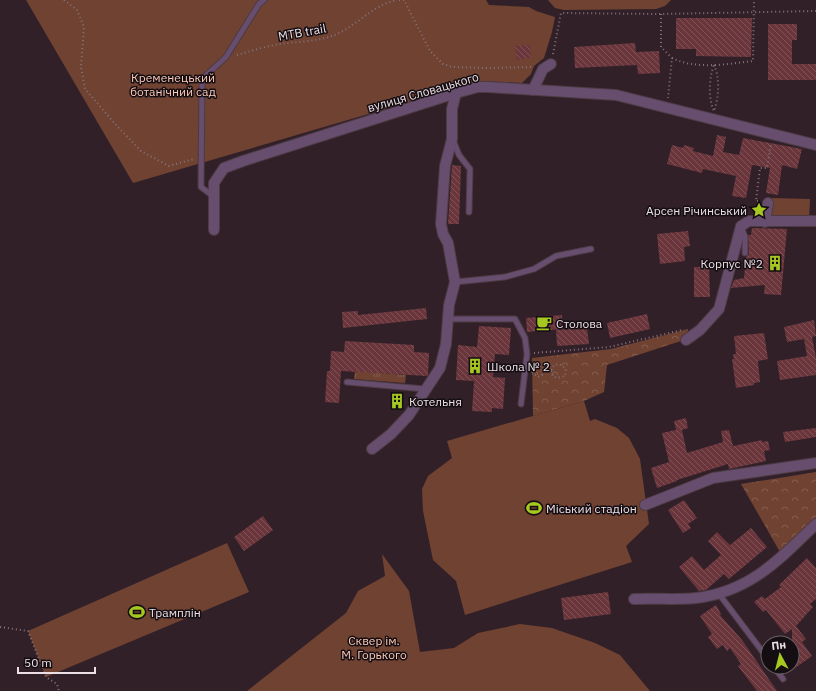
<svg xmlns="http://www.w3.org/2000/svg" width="816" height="691" font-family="'IBM Plex Sans',sans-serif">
	<defs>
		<pattern id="grass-tufts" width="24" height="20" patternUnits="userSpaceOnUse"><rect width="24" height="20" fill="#704232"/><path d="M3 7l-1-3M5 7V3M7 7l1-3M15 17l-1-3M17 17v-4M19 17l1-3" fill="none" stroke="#855d50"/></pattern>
		<pattern id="forest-crowns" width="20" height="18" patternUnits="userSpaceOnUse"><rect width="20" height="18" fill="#704232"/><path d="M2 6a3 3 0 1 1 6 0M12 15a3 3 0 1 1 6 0" fill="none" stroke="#855d50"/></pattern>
		<pattern id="building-back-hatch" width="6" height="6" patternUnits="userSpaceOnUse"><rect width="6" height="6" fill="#6a363c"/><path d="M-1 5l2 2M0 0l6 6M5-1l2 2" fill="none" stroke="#7f5358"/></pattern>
	</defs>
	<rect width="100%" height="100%" fill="#322029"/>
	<!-- grass -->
	<polygon fill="url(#grass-tufts)" points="355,371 406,375 405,383 354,379"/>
	<!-- forest -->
	<g fill="url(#forest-crowns)">
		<polygon points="688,329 687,339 607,365 604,392 584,401 533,416 532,358 611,349"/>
		<polygon points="816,472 816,518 780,552 741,484"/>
	</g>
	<!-- green -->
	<g fill="#704232">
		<polygon points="26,0 486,0 489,5 529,7 536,11 555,17 552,32 544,58 534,66 531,74 522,83 481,81 133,183"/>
		<polygon points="548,0 671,0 665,6 656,9 564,10 555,8"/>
		<polygon points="772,198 810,199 809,220 771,219"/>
		<polygon points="584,401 590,421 595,419 617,428 629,438 640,459 649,524 626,546 632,562 465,615 456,581 433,560 423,511 422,489 428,476 452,458 447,441"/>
		<polygon points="227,543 249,592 46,677 28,631"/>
		<polygon points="382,554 409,591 420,652 454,648 478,633 520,624 552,628 595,643 620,655 650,691 247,691 346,613 358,591 385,576"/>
	</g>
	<!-- building -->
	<g fill="url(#building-back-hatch)">
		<polygon points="676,18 752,18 751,57 696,56 696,49 676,49"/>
		<polygon points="768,24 797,24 797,40 792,40 792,64 816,64 816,80 768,80"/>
		<polygon points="635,43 636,52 659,51 660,73 638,74 637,65 575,68 574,47"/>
		<polygon points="530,45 531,58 517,60 515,46"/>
		<polygon points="717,135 726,137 723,152 739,155 743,138 802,149 797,169 782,165 778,195 766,193 770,168 752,165 746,198 732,196 736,176 703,169 702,173 667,164 672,145 683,148 684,145 694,148 693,151 713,156"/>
		<polygon points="452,165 461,166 459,224 448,224"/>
		<polygon points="752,228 787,229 781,295 764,294 765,285 731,288 734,280 744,278 746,257 749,253 748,235 751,235"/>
		<polygon points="688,231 690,246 684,247 685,261 660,264 657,234"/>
		<polygon points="694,267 709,267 710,297 694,297"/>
		<polygon points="426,308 427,319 343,328 342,312 358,311 358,315"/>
		<polygon points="647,314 650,329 610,338 607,323"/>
		<polygon points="562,315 563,329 527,332 526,318"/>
		<polygon points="814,320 816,336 812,337 816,358 816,375 780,380 777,361 807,356 804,339 787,342 784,327"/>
		<polygon points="479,326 511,328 509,355 495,354 493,377 505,378 503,409 492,408 492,412 472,411 474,381 456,380 458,345 477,347"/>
		<polygon points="587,328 589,344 557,346 556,330"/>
		<polygon points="764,333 768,359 758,361 760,382 754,383 754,385 736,388 732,359 734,359 733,354 736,354 734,336"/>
		<polygon points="345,341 414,345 414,352 429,353 428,375 427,376 341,371 339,403 325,402 327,371 330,371 331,351 344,352"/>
		<polygon points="686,418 688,428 682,430 687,453 723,442 721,431 729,430 733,446 762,440 762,442 768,441 770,450 764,451 766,461 729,469 728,464 677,480 677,481 657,488 651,468 669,462 662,433 676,430 674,421"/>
		<polygon points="816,428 816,437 785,442 783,432"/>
		<polygon points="684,500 697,518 688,524 691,528 683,533 668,510"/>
		<polygon points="263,516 273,530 244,551 234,537"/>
		<polygon points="751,528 767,547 729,579 724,574 706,590 699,591 679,567 692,556 704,570 721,555 708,541 717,532 730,545"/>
		<polygon points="807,558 816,568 816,599 810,604 813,607 796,626 806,639 802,642 812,656 792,670 792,629 785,634 766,610 763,612 754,602 762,596 765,599 781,587 779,585"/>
		<polygon points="608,592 611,614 564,620 561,598"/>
		<polygon points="716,605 721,614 720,615 742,640 777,691 757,691 738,666 741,664 730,648 727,651 723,645 717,649 708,637 712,634 700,616"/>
	</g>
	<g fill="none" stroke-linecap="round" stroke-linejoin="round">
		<defs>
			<g id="lane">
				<polyline points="453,140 459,155 470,169 469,212"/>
				<polyline points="213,196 201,187 202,79 226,57 259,4 264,0"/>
				<polyline points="742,229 745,237 745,253"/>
				<polyline points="455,282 505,277 534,269 556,256 591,249"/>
				<polyline points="449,319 515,319 525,338 527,354 521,404"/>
				<polyline points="347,382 425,389"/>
				<polyline points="719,594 768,659"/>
				<polyline points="774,667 783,679"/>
			</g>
			<g id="street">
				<polyline points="533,90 543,69 551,64"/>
				<polyline points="765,222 768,203"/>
				<polyline points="214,230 214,183 224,168 243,161 456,93 478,87 488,87 616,95 816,145"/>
				<polyline points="686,340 700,330 719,309 741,226 749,221 816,221"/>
				<polyline points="372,449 391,434 409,415 440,368 446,344 449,305 455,282 448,243 443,234 441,224 445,166 452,139 452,109 456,93"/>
				<polyline points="645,505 713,478 816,463"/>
				<path d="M634,599C654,598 676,600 696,598C749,592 779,560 816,524"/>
			</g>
		</defs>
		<!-- lane casing -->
		<use href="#lane" stroke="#4c3b43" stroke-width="7"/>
		<!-- street casing -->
		<use href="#street" stroke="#4c3b43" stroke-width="12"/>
		<!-- path -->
		<g stroke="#83747c" stroke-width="2" stroke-dasharray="1 3" stroke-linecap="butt">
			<polyline points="64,0 77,10 84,27 81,67 85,89 117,126 141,151 169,166 194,159"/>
			<polyline points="399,0 404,0 430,51 443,64 452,67 487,68 533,67"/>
			<polyline points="661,14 661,47 672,58 668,98"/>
			<polyline points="553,54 561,13 660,14 816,11"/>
			<path d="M237,55C251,51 266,46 281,44C300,41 321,42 339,33C358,24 375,4 397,0"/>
			<path d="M672,58C696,70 727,64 753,61L754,0"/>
			<path d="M714,65C720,77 719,98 714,111C708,99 709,77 714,65Z"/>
			<polyline points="758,201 756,201 760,168 767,168 771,143"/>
			<polyline points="534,353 609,347 682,330"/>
			<polyline points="533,369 537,366 541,367 543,371"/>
			<polyline points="532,372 538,377 542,375 543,371 551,371 553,376 557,378 565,376 566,369 559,364 554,365 551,371"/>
			<polyline points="0,627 28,631 46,677 57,684 59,691"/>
		</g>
		<!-- lane -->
		<use href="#lane" stroke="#674d6e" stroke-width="5"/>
		<!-- street -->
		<use href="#street" stroke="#674d6e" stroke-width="10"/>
	</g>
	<!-- icons -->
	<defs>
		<symbol id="sight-bare" viewBox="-9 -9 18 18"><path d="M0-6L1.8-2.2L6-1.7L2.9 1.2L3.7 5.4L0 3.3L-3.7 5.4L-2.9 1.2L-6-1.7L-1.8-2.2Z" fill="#a6c821" stroke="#140d11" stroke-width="2.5" paint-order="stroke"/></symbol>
		<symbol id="building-bare" viewBox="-9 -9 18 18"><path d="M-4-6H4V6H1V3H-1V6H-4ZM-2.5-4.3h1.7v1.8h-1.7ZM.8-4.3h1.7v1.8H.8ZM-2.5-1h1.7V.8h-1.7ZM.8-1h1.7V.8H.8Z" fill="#a6c821" stroke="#140d11" stroke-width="2.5" paint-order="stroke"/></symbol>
		<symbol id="cafe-bare" viewBox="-9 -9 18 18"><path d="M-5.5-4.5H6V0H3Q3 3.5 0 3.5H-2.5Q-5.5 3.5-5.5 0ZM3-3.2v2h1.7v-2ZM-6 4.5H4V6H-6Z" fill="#a6c821" stroke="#140d11" stroke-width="2.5" paint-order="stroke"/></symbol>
		<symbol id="stadium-bare" viewBox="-9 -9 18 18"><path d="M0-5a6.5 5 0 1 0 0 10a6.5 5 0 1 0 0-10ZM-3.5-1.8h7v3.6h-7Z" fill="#a6c821" stroke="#140d11" stroke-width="2.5" paint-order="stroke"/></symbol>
	</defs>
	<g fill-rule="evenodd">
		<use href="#sight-bare" x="748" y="199" width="22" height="22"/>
		<use href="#building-bare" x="764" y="252" width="22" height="22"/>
		<use href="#cafe-bare" x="533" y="312" width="22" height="22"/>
		<use href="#building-bare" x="464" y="355" width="22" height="22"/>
		<use href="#building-bare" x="386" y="390" width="22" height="22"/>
		<use href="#stadium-bare" x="523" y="497" width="22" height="22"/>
		<use href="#stadium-bare" x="126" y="601" width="22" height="22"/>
	</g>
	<g text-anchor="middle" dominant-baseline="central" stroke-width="3" stroke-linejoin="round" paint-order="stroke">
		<!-- street labels -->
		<g font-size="12" fill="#ece0e6" stroke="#140d11">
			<text transform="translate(302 32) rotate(-10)">MTB trail</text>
			<text transform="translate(423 92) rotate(-16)">вулиця Словацького</text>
		</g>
		<!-- park labels -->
		<g font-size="12" fill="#fdcbb9" stroke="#140d11">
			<text x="173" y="77">Кременецький<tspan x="173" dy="14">ботанічний сад</tspan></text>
			<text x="374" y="640">Сквер ім.<tspan x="374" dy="14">М. Горького</tspan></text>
		</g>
		<!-- poi labels -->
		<g font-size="12" fill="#ece0e6" stroke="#140d11" text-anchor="start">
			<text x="747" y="210" text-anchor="end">Арсен Річинський</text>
			<text x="763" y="263" text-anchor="end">Корпус №2</text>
			<text x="556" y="323">Столова</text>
			<text x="487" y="366">Школа № 2</text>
			<text x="409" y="401">Котельня</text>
			<text x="546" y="508">Міський стадіон</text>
			<text x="149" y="612">Трамплін</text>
		</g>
	</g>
	<!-- north arrow -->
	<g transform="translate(780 655) rotate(353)"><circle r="19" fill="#140d11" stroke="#6a6166"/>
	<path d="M0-3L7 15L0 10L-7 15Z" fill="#a6c821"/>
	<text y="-6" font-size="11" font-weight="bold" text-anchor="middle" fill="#ece0e6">Пн</text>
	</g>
	<!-- scale -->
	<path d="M18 667v6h77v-6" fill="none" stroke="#ece0e6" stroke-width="2"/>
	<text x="24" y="667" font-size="12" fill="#ece0e6" stroke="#140d11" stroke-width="3" paint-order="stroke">50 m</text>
</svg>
